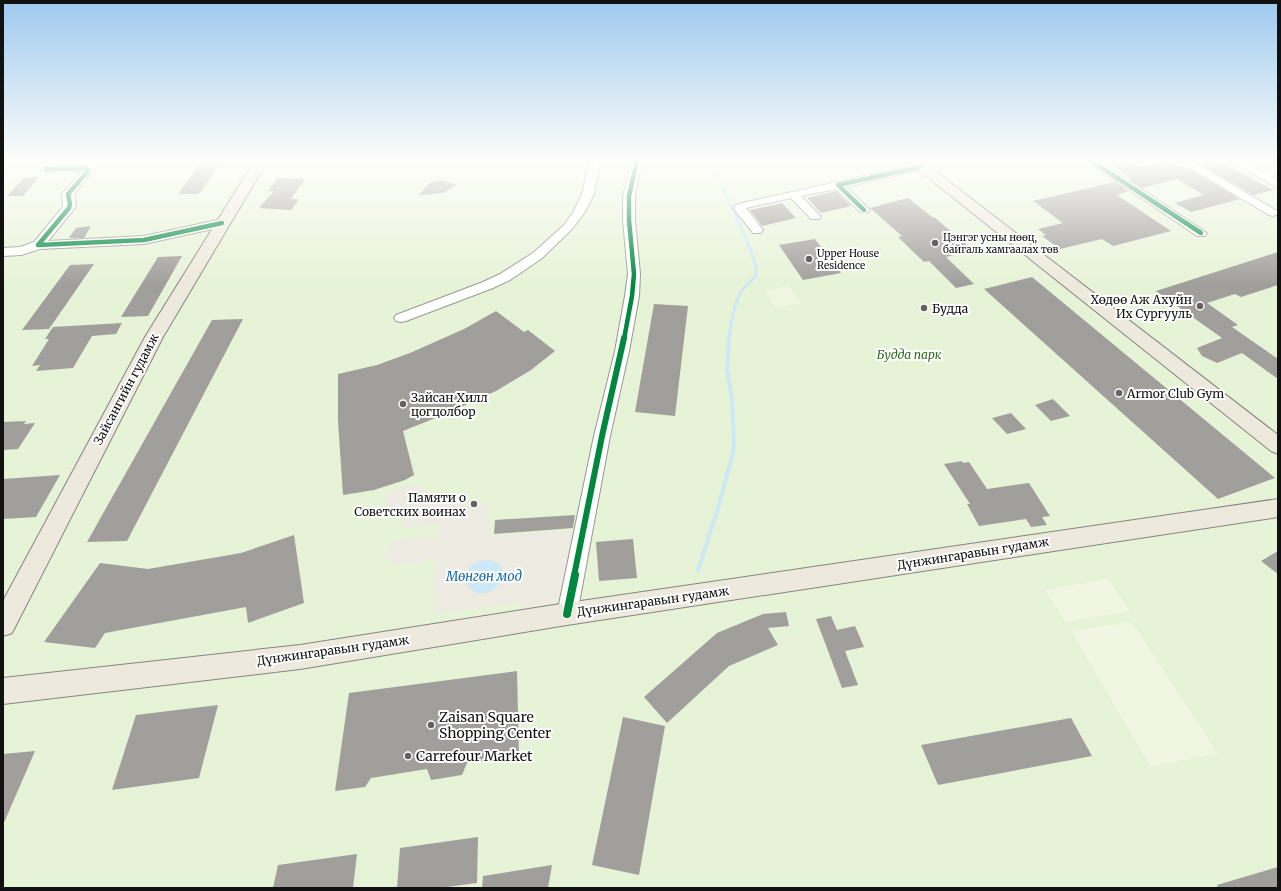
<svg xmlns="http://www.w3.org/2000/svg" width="1281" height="891" font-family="Merriweather,serif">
	<rect width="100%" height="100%" fill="#fdfcf7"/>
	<!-- green -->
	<rect fill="#e7f3d7" x="3" y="160" width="1275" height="728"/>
	<!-- pitch -->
	<g fill="#f0f6e1">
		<polygon points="789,286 801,303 775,308 764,290"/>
		<polygon points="1108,579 1130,611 1065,622 1045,590"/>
		<polygon points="1132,622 1218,754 1150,766 1071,631"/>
	</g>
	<!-- plaza -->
	<polygon fill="#edebe2" points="407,485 416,485 423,489 433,504 458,496 462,503 488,503 489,536 577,530 561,598 554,602 526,607 516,603 433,614 434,557 414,563 394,564 386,559 390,543 402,539 431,537 437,540 440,524 401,527 404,514 388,510 385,502 388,494 396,489"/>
	<!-- water -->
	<path fill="#cde8f7" d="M484,560C526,560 488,615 466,584C463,571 472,562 484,560Z"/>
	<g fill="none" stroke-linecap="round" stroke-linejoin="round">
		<!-- stream-far1 -->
		<path stroke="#cde8f7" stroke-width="3" d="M711,164C719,181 760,261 756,274C754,281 744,285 741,292C733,307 731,323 729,339"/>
		<!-- stream -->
		<polyline stroke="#cde8f7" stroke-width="4" points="698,570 717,511 733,453 734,442 732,399 727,369 729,338"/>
	</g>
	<!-- building -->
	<g fill="#a19f9c">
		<polygon points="203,160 222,160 199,194 178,194"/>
		<polygon points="1103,160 1129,160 1140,167 1153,165 1167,160 1178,167 1183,165 1240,199 1191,212 1175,203 1204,195 1177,179 1142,188 1128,179 1131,178"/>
		<polygon points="1202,160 1217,160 1273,190 1253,195 1196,162"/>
		<polygon points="39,177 23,196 7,196 24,178"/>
		<polygon points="277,178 305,179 291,199 299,199 291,210 259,208 274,191 268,191"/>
		<polygon points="441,180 457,185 443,193 419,195 429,183"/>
		<polygon points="1115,182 1128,191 1117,195 1171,231 1113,246 1102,239 1060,249 1042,236 1046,235 1038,229 1063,223 1033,201"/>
		<polygon points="836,191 851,206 821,213 807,198"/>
		<polygon points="908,198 932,217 934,217 973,250 946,257 974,284 956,288 929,261 924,262 898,237 902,236 870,208"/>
		<polygon points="782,203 796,218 762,226 750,210"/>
		<polygon points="91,226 84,238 69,238 76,228"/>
		<polygon points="815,239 841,273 803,280 779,245"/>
		<polygon points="1278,252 1278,285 1241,297 1235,294 1207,303 1238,325 1232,327 1278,359 1278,379 1242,353 1217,363 1202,356 1197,348 1222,338 1156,291"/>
		<polygon points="182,256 148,316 121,317 158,257"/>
		<polygon points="94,264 49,329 22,330 70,265"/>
		<polygon points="1032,277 1275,478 1218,499 984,289"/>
		<polygon points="654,304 688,306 675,416 635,412"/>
		<polygon points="496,311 524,332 528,330 555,351 531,370 496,391 448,413 403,431 414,475 405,480 374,490 343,495 338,421 338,374 377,365 410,353 464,329"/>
		<polygon points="243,319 127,541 87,542 212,320"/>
		<polygon points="122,323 116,334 92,336 73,368 36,371 40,365 32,366 49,339 45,339 53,327"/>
		<polygon points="1053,399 1070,416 1051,421 1035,405"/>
		<polygon points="1011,413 1026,429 1007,434 992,418"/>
		<polygon points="26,421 24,424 35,423 18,449 3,450 3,422"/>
		<polygon points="962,461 963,463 969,462 987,489 1029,483 1050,516 1042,517 1047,525 1031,527 1026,519 979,526 967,504 970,504 944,464"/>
		<polygon points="60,475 36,517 3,519 3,479"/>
		<polygon points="575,515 573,528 494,534 495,520"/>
		<polygon points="294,535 304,603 248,623 246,607 105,633 95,648 44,642 100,563 148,569 241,553"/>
		<polygon points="633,539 637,578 599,581 596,542"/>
		<polygon points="1278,551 1278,574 1261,561"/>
		<polygon points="786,612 789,626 768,628 778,645 729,666 667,723 644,697 717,633 763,614"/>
		<polygon points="831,616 837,630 855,626 864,647 845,651 858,685 842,688 816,619"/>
		<polygon points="517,671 519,756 467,763 462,775 431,780 427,769 371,778 365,787 335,791 349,693"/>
		<polygon points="218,705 199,778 112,790 136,715"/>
		<polygon points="623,717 665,726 639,875 592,865"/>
		<polygon points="1071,718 1092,756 938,785 921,745"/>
		<polygon points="35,751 3,825 3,754"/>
		<polygon points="478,837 477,883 439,888 397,888 400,848"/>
		<polygon points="357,854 353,888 273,888 278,865"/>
		<polygon points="552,865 548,888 482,888 483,876"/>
		<polygon points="1278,867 1278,888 1218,888 1217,885"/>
	</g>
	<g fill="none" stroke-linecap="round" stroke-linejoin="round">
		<defs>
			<g id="minor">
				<polygon points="590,160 600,160 594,194 585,212 572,229 541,259 510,280 493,288 406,321 401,322 396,321 394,318 396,315 483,282 500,274 533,253 564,225 574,211 582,194"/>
				<polygon points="632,160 642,160 635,196 635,220 640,274 639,296 629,351 610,436 577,614 574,620 567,623 560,620 557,614 594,436 615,351 625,296 628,274 623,220 623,196"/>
				<polygon points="1085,160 1098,160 1207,233 1205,236 1197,236"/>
				<path d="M1141,160H1159C1155,165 1145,165 1141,160Z"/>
				<polygon points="1177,160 1190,160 1277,211 1278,214 1273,216 1269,215"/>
				<polygon points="1229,160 1242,160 1263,172 1278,166 1278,173 1270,176 1278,180 1278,188"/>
				<polygon points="920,164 924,165 925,167 924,169 846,187 870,210 868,212 860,212 836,189 801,196 821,217 819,219 811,219 791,198 746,208 763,230 761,233 753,233 733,208 738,204 742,203"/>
				<polygon points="86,165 90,166 93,171 74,194 76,204 75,208 48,241 144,236 222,219 226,221 228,223 226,225 222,227 144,244 40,249 21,255 3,256 3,248 20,247 34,242 63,207 62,194 82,171 46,172 41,169 42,167"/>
			</g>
			<g id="major">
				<polygon points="255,160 268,160 163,337 12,633 3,636 3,601 145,337"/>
				<polygon points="906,160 921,160 1278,435 1278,454 1271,451"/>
				<polygon points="1278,499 1278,517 567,625 300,669 3,704 3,678 300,645 567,603"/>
			</g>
		</defs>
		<!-- minor casing -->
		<use href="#minor" stroke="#979795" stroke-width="2"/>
		<!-- major casing -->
		<use href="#major" stroke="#858482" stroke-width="2"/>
		<!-- minor -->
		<use href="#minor" fill="#fffffe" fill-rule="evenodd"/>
		<!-- major -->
		<use href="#major" fill="#ede9dc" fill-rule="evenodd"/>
		<defs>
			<g id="cycleway-far2">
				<polyline points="1090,160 1201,233"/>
				<polyline points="46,169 86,168 88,171 68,194 70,204 69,208 38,245 144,240 222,223"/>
				<polyline points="864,210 838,185 920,167"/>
				<polyline points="624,339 632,296 634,274 629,220 629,196 637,160"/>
			</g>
			<polyline id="cycleway-far1" points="574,576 602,436 624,338"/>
			<polyline id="cycleway" points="567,614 575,575"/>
		</defs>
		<!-- cycleway-far2 casing -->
		<use href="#cycleway-far2" stroke="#fff" stroke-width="6"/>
		<!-- cycleway-far1 casing -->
		<use href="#cycleway-far1" stroke="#fff" stroke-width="8"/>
		<!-- cycleway casing -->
		<use href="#cycleway" stroke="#fff" stroke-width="10"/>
		<!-- cycleway-far2 -->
		<use href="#cycleway-far2" stroke="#00873e" stroke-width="4.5"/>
		<!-- cycleway-far1 -->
		<use href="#cycleway-far1" stroke="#00873e" stroke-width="6"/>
		<!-- cycleway -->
		<use href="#cycleway" stroke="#00873e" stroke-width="8"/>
	</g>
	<!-- sky -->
	<linearGradient id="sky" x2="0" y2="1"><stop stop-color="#9dc9ee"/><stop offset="0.56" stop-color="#fefefb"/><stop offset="1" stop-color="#fefefb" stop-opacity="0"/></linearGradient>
	<rect width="1281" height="285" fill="url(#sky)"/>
	<!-- markers -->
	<g fill="#646362" stroke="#fff" stroke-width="1.5">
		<circle cx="935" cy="243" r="4"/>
		<circle cx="809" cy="259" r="4"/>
		<circle cx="1200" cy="306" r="4"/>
		<circle cx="924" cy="308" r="4"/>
		<circle cx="1119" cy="393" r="4"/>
		<circle cx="403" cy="404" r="4"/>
		<circle cx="474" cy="504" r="4"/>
		<circle cx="431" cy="725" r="4"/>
		<circle cx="408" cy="756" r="4"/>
	</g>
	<g text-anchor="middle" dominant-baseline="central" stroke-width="4" stroke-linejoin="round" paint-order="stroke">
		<!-- far-poi labels -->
		<g font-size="10" fill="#111" stroke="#fff" text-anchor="start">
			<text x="943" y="237">Цэнгэг усны нөөц,<tspan x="943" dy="12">байгаль хамгаалах төв</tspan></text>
			<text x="817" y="253">Upper House<tspan x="817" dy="12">Residence</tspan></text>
		</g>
		<!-- poi labels -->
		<g font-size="12" fill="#111" stroke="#fff" text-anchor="start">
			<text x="1192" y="299" text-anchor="end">Хөдөө Аж Ахуйн<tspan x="1192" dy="14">Их Сургууль</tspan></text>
			<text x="932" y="308">Будда</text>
			<text x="1127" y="393">Armor Club Gym</text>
			<text x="411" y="397">Зайсан Хилл<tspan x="411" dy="14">цогцолбор</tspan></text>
			<text x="466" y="497" text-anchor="end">Памяти о<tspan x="466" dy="14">Советских воинах</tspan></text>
		</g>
		<!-- park labels -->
		<g font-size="12" font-style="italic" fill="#2f6b1f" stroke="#fff">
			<text x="909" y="354">Будда парк</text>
		</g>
		<!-- street labels -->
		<g font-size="12" fill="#111" stroke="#fff">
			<text transform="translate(126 389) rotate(-62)">Зайсангийн гудамж</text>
			<text transform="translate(973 553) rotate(-9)">Дүнжингаравын гудамж</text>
			<text transform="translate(653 601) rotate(-8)">Дүнжингаравын гудамж</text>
			<text transform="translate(333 650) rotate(-8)">Дүнжингаравын гудамж</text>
		</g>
		<!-- water labels -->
		<g font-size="13" font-style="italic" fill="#1768a6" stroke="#fff">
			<text x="484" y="576">Мөнгөн мод</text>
		</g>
		<!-- near-poi labels -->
		<g font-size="14" fill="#111" stroke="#fff" text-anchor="start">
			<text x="439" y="717">Zaisan Square<tspan x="439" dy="16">Shopping Center</tspan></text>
			<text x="416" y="756">Carrefour Market</text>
		</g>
	</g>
	<!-- border -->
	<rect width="1281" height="891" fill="none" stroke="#111111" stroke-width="8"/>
</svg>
